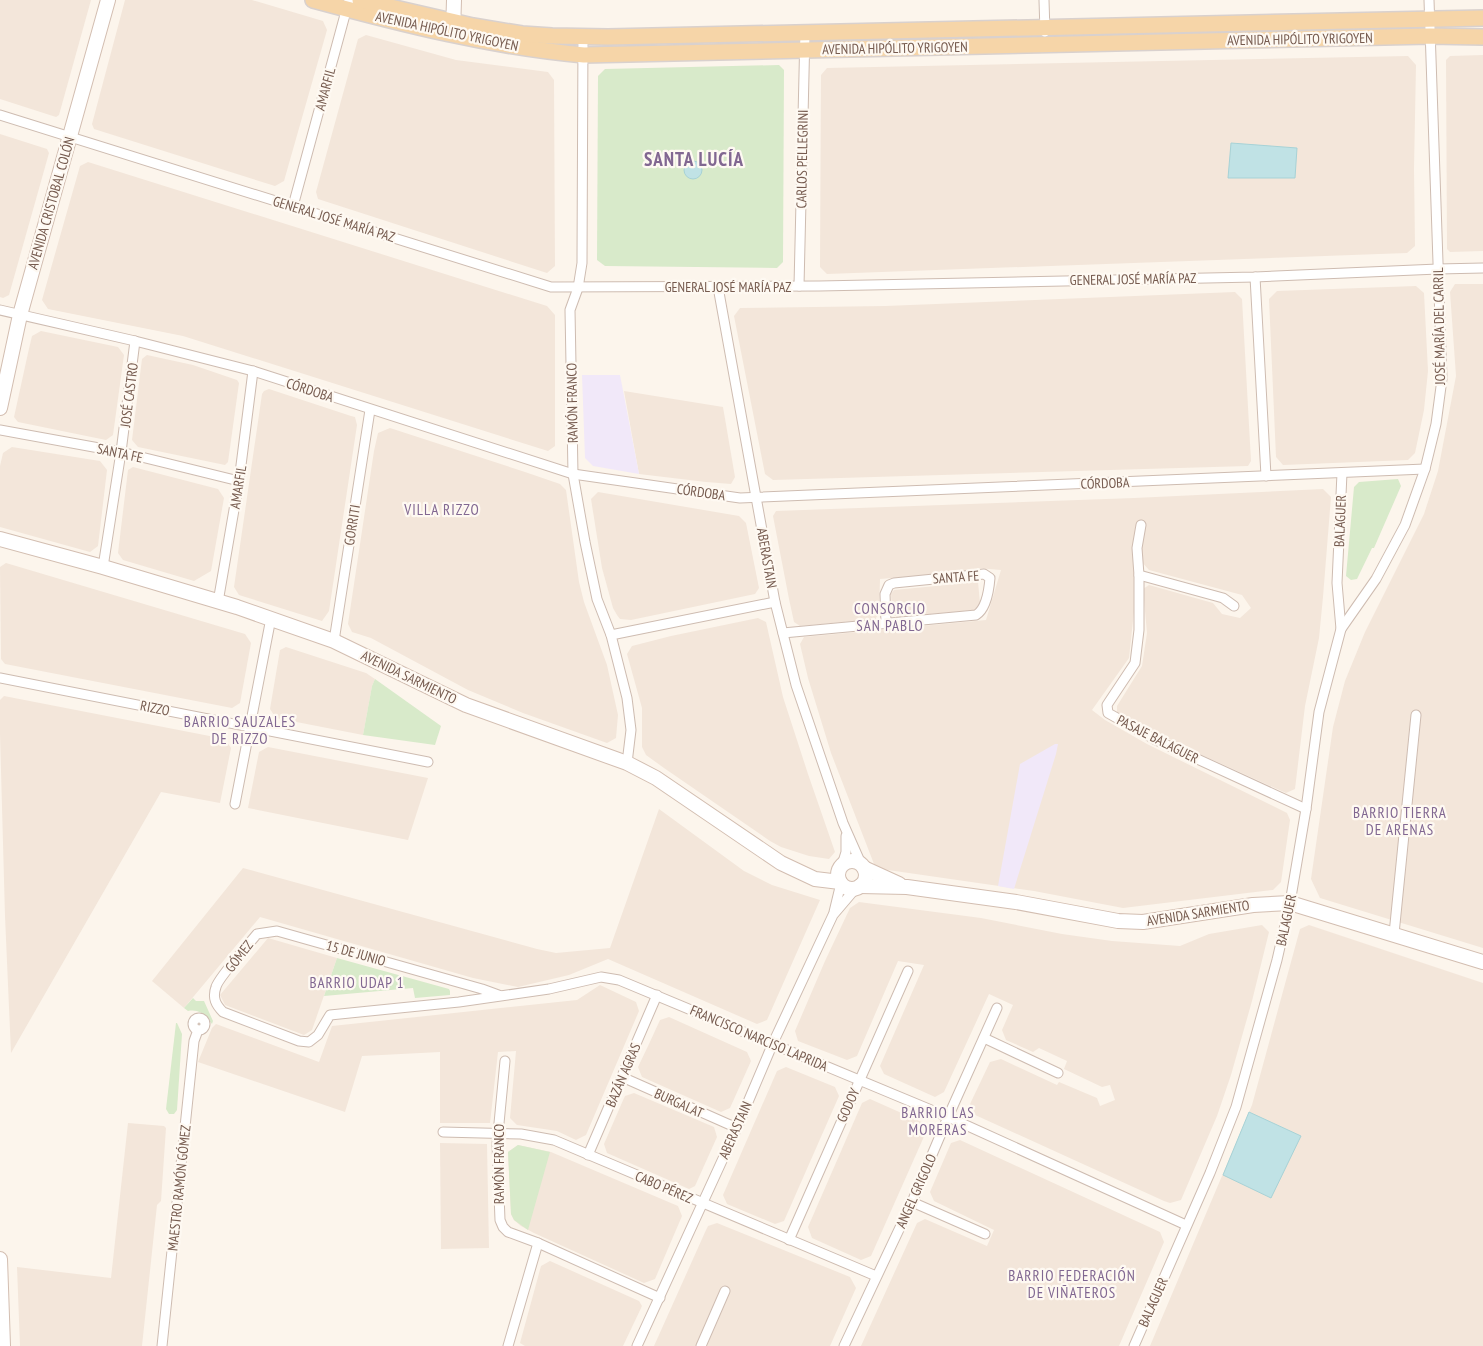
<svg xmlns="http://www.w3.org/2000/svg" width="1483" height="1346" font-family="'PT Sans Narrow',sans-serif">
	<rect width="100%" height="100%" fill="#fcf5ec"/>
	<!-- residential -->
	<g fill="#f3e6da">
		<polygon points="0,0 91,0 59,115 56,117 0,99"/>
		<polygon points="125,0 252,0 323,21 327,30 284,181 275,186 94,129 92,124"/>
		<polygon points="366,35 456,60 548,72 554,80 555,266 547,273 318,199 316,192 358,39"/>
		<polygon points="1483,55 1483,251 1450,252 1447,249 1446,60 1450,56"/>
		<polygon points="1408,56 1416,65 1414,169 1415,246 1407,253 827,274 820,267 821,75 827,68"/>
		<polygon points="0,134 47,149 49,153 9,295 3,298 0,297"/>
		<polygon points="88,162 547,306 555,315 555,446 548,451 183,336 48,309 42,300 55,254 80,166"/>
		<polygon points="1455,284 1483,284 1483,948 1320,898 1311,879 1333,727 1345,681 1365,632 1424,514 1438,471 1456,376 1450,292"/>
		<polygon points="1416,286 1424,293 1428,371 1424,410 1415,453 1408,460 1283,465 1276,457 1269,299 1277,291"/>
		<polygon points="1235,292 1242,299 1251,461 1248,466 773,480 765,474 734,316 740,308 885,306"/>
		<polygon points="41,331 118,347 124,355 113,435 106,440 18,422 14,417 28,353 32,336"/>
		<polygon points="147,355 193,365 237,380 239,383 228,462 225,465 138,447 132,440 142,359"/>
		<polygon points="269,389 351,416 355,417 357,425 329,611 322,621 239,595 234,587 262,394 264,391"/>
		<polygon points="624,391 723,407 735,477 731,484 706,482 639,474"/>
		<polygon points="390,428 525,472 560,484 566,490 579,582 584,602 607,665 618,715 616,738 607,743 523,713 468,690 371,638 352,632 348,624 374,451 378,433"/>
		<polygon points="12,447 100,461 107,470 98,546 90,552 0,527 0,466 3,453"/>
		<polygon points="133,467 218,489 224,498 211,571 194,581 123,560 118,553 128,470"/>
		<polygon points="1323,489 1331,497 1323,597 1319,638 1305,706 1295,789 1286,793 1193,751 1117,712 1117,706 1142,666 1147,633 1143,589 1149,585 1213,603 1222,614 1240,618 1251,608 1242,595 1149,570 1141,561 1140,550 1145,523 1139,520 1136,538 1136,593 1129,658 1092,710 1105,720 1147,744 1287,813 1290,820 1281,882 1273,890 1123,908 1034,891 881,869 874,864 831,753 808,678 800,644 804,637 986,620 1001,570 977,568 977,571 880,579 879,614 875,619 800,626 794,622 789,599 773,516 776,511 1134,498"/>
		<polygon points="598,492 739,516 746,523 759,588 755,594 631,620 620,619 617,615 613,608 602,568 591,499"/>
		<polygon points="6,563 245,634 251,643 240,703 232,708 5,664 1,659 0,567"/>
		<polygon points="978,582 980,603 974,610 898,617 892,614 891,594 894,590"/>
		<polygon points="758,618 766,622 783,697 808,774 835,852 829,859 809,856 781,847 770,841 664,768 646,755 642,747 642,708 627,654 632,646 671,636"/>
		<polygon points="286,647 366,673 375,679 372,686 363,735 276,718 270,709 280,650"/>
		<polygon points="4,696 225,739 231,748 220,803 161,792 11,1053 5,916 0,734 0,700"/>
		<polygon points="268,747 428,778 408,840 248,808 259,752"/>
		<polygon points="659,809 744,871 772,885 820,900 767,1020 757,1024 608,959 569,975 518,987 473,978 260,917 184,1008 152,981 243,868 537,949 556,953 610,948"/>
		<polygon points="859,902 981,918 1062,934 1112,941 1180,946 1209,934 1262,925 1269,932 1252,1001 1231,1075 1217,1116 1181,1200 1170,1203 1164,1201 973,1114 970,1104 990,1062 1001,1059 1057,1085 1059,1082 1097,1098 1100,1106 1115,1100 1110,1085 1102,1087 1064,1069 1067,1061 1039,1048 1033,1052 1006,1040 1002,1030 1013,1005 989,994 944,1092 935,1097 884,1074 880,1066 924,965 898,961 857,1056 847,1060 798,1041 795,1031 825,961 850,908"/>
		<polygon points="1309,925 1483,983 1483,1346 1150,1346 1252,1105 1300,929"/>
		<polygon points="268,938 337,958 312,1030 304,1035 225,1005 220,995"/>
		<polygon points="600,985 636,1002 639,1011 586,1135 576,1140 557,1131 517,1125 510,1118 516,1051 498,1052 490,1123 440,1123 440,1052 362,1056 345,1112 198,1062 212,1028 216,1024 319,1062 332,1026 577,1000"/>
		<polygon points="669,1017 747,1052 751,1061 730,1108 721,1112 642,1077 638,1067 649,1044 660,1020"/>
		<polygon points="786,1067 835,1087 839,1096 784,1221 775,1224 727,1204 723,1195 777,1071"/>
		<polygon points="634,1093 714,1127 717,1137 695,1186 689,1189 607,1153 604,1144 624,1098 625,1096"/>
		<polygon points="870,1099 924,1123 926,1132 871,1256 861,1260 812,1238 808,1227 862,1103"/>
		<polygon points="128,1123 164,1126 166,1128 161,1201 157,1205 142,1346 20,1346 17,1267 111,1278"/>
		<polygon points="960,1140 1160,1232 1164,1242 1119,1346 861,1346 917,1223 925,1219 987,1246 994,1230 934,1201 930,1192 951,1143"/>
		<polygon points="440,1143 487,1144 489,1248 441,1249"/>
		<polygon points="518,1145 551,1152 678,1206 682,1216 655,1279 644,1283 534,1233 521,1226 514,1220 511,1214 508,1152"/>
		<polygon points="717,1223 850,1277 856,1288 830,1346 654,1346 706,1230 708,1226"/>
		<polygon points="550,1261 639,1301 642,1306 623,1346 525,1346 520,1343 541,1266"/>
	</g>
	<!-- education -->
	<g fill="#f1e8f9">
		<polygon points="582,375 620,375 639,474 593,466 585,458"/>
		<polygon points="1055,744 1058,744 1056,754 1014,889 998,886 1020,764"/>
	</g>
	<!-- green -->
	<g fill="#d8eaca">
		<polygon points="779,65 784,70 783,262 777,268 605,266 597,260 598,76 605,69"/>
		<polygon points="1398,479 1401,486 1374,548 1372,548 1357,579 1351,580 1346,576 1354,487 1359,482"/>
		<polygon points="375,679 441,726 435,745 363,735 372,686"/>
		<polygon points="337,958 449,989 450,991 450,995 415,998 413,988 324,996"/>
		<path d="M193,998L196,1001H204L213,1021L212,1024C205,1015 200,1009 188,1011L184,1008Z"/>
		<polygon points="176,1023 177,1023 182,1034 177,1110 174,1114 169,1114 166,1109"/>
		<polygon points="518,1145 550,1152 528,1230 514,1220 511,1214 508,1152"/>
	</g>
	<!-- water -->
	<g fill="#c0e2e5" stroke="#a7d2d6">
		<polygon points="1231,143 1297,148 1295,178 1228,178"/>
		<circle cx="693" cy="170" r="9"/>
		<polygon points="1249,1112 1301,1136 1271,1198 1223,1175"/>
	</g>
	<g fill="none" stroke-linecap="round" stroke-linejoin="round">
		<defs>
			<g id="street">
				<polyline points="1044,0 1045,32"/>
				<polyline points="583,36 582,263 578,288 570,310 573,474 585,542 597,599 611,635 627,698 631,730 627,763"/>
				<polyline points="0,115 551,287 819,286 1255,277 1438,269 1483,268"/>
				<polyline points="293,206 349,0"/>
				<polyline points="1255,277 1266,476"/>
				<polyline points="799,286 805,32"/>
				<polyline points="718,287 775,602 796,685 843,823 862,866"/>
				<polyline points="0,310 135,341 253,371 573,474 740,498 1425,469"/>
				<polyline points="0,430 121,452 239,481"/>
				<polyline points="1141,525 1137,548 1139,575 1139,630 1135,663 1107,705 1108,713 1156,740 1306,809"/>
				<polyline points="103,567 121,452 135,341"/>
				<polyline points="1139,575 1223,598 1234,606"/>
				<polyline points="218,602 239,481 253,371"/>
				<polyline points="1341,629 1376,579 1405,525 1425,469 1436,424 1442,379 1429,0"/>
				<path d="M783,633L976,615C986,609 989,590 990,578L984,574L894,583L889,585L885,594L886,623"/>
				<polyline points="611,635 775,602"/>
				<polyline points="334,641 370,410"/>
				<polyline points="0,678 428,762"/>
				<polyline points="235,804 271,618"/>
				<polyline points="842,865 846,852 846,836"/>
				<polyline points="834,912 841,883"/>
				<polyline points="1394,934 1416,715"/>
				<path d="M501,996L482,989L277,931L257,934C249,944 218,978 216,987C212,998 216,1005 223,1012L299,1041L309,1042L318,1035L330,1015L459,1002L549,989L601,977L619,980L948,1117L1186,1225"/>
				<circle cx="199" cy="1024" r="6"/>
				<polyline points="984,1038 1058,1073"/>
				<polyline points="505,1061 497,1144 500,1220 503,1227 508,1232 538,1243 660,1298"/>
				<polyline points="622,1077 737,1128"/>
				<polyline points="443,1132 521,1134 554,1140 876,1276"/>
				<polyline points="588,1155 657,995"/>
				<polyline points="912,1202 985,1234"/>
				<polyline points="789,1240 908,971"/>
				<polyline points="162,1346 194,1041 198,1030"/>
				<polyline points="508,1346 538,1243"/>
				<polyline points="637,1346 737,1128 773,1043 833,915 856,888"/>
				<polyline points="701,1346 725,1291"/>
				<polyline points="844,1346 912,1202 948,1117 997,1008"/>
				<polyline points="1134,1346 1210,1173 1236,1107 1277,960 1290,903 1306,809 1319,712 1341,629 1337,583 1342,473"/>
			</g>
			<g id="secondary">
				<polyline points="453,32 454,0"/>
				<polyline points="0,408 20,315 108,0"/>
				<polyline points="0,539 103,567 237,607 334,641 466,705 627,763 656,778 781,863 815,879 840,882"/>
				<circle cx="852" cy="875" r="14"/>
				<polyline points="864,868 899,884"/>
				<polyline points="860,886 907,887 1016,902 1118,921 1143,922 1253,905 1290,903 1483,962"/>
				<polyline points="0,1259 3,1346"/>
			</g>
			<g id="primary">
				<path d="M313,0C402,24 492,47 584,55L1430,36L1483,37"/>
				<polyline points="360,0 473,26 522,34 552,36 608,37 1483,18"/>
			</g>
		</defs>
		<!-- street casing -->
		<use href="#street" stroke="#cebcb1" stroke-width="11"/>
		<!-- secondary casing -->
		<use href="#secondary" stroke="#d3beb1" stroke-width="16"/>
		<!-- primary casing -->
		<use href="#primary" stroke="#d9d1ce" stroke-width="18"/>
		<!-- street -->
		<use href="#street" stroke="#fff" stroke-width="9"/>
		<!-- secondary -->
		<use href="#secondary" stroke="#fff" stroke-width="14"/>
		<!-- primary -->
		<use href="#primary" stroke="#f6d5a8" stroke-width="15"/>
	</g>
	<g text-anchor="middle" dominant-baseline="central" stroke-width="4.5" stroke-linejoin="round" paint-order="stroke">
		<!-- street labels -->
		<g font-size="14" fill="#765b4f" stroke="#fef9f2">
			<text transform="translate(447 31) rotate(12)">AVENIDA HIPÓLITO YRIGOYEN</text>
			<text transform="translate(1300 39) rotate(-1)">AVENIDA HIPÓLITO YRIGOYEN</text>
			<text transform="translate(895 48) rotate(-1)">AVENIDA HIPÓLITO YRIGOYEN</text>
			<text transform="translate(325 89) rotate(-75)">AMARFIL</text>
			<text transform="translate(802 159) rotate(-89)">CARLOS PELLEGRINI</text>
			<text transform="translate(51 203) rotate(-74)">AVENIDA CRISTOBAL COLÓN</text>
			<text transform="translate(334 219) rotate(17)">GENERAL JOSÉ MARÍA PAZ</text>
			<text transform="translate(1133 279) rotate(-1)">GENERAL JOSÉ MARÍA PAZ</text>
			<text x="728" y="287">GENERAL JOSÉ MARÍA PAZ</text>
			<text transform="translate(1439 326) rotate(-91)">JOSÉ MARÍA DEL CARRIL</text>
			<text transform="translate(310 390) rotate(18)">CÓRDOBA</text>
			<text transform="translate(129 395) rotate(-83)">JOSÉ CASTRO</text>
			<text transform="translate(572 403) rotate(-91)">RAMÓN FRANCO</text>
			<text transform="translate(120 453) rotate(12)">SANTA FE</text>
			<text transform="translate(1105 483) rotate(-2)">CÓRDOBA</text>
			<text transform="translate(238 487) rotate(-81)">AMARFIL</text>
			<text transform="translate(701 492) rotate(8)">CÓRDOBA</text>
			<text transform="translate(1340 521) rotate(-88)">BALAGUER</text>
			<text transform="translate(352 525) rotate(-81)">GORRITI</text>
			<text transform="translate(767 558) rotate(80)">ABERASTAIN</text>
			<text transform="translate(956 577) rotate(-4)">SANTA FE</text>
			<text transform="translate(409 677) rotate(26)">AVENIDA SARMIENTO</text>
			<text transform="translate(155 708) rotate(11)">RIZZO</text>
			<text transform="translate(1158 739) rotate(27)">PASAJE BALAGUER</text>
			<text transform="translate(1198 913) rotate(-9)">AVENIDA SARMIENTO</text>
			<text transform="translate(1286 920) rotate(-78)">BALAGUER</text>
			<text transform="translate(356 953) rotate(16)">15 DE JUNIO</text>
			<text transform="translate(239 956) rotate(-52)">GÓMEZ</text>
			<text transform="translate(759 1038) rotate(23)">FRANCISCO NARCISO LAPRIDA</text>
			<text transform="translate(623 1075) rotate(-67)">BAZÁN AGRAS</text>
			<text transform="translate(679 1103) rotate(24)">BURGALAT</text>
			<text transform="translate(848 1105) rotate(-66)">GODOY</text>
			<text transform="translate(735 1130) rotate(-66)">ABERASTAIN</text>
			<text transform="translate(499 1164) rotate(-90)">RAMÓN FRANCO</text>
			<text transform="translate(664 1187) rotate(23)">CABO PÉREZ</text>
			<text transform="translate(179 1188) rotate(-84)">MAESTRO RAMÓN GÓMEZ</text>
			<text transform="translate(916 1191) rotate(-66)">ANGEL GRIGOLO</text>
			<text transform="translate(1153 1302) rotate(-66)">BALAGUER</text>
		</g>
		<!-- neighbourhood labels -->
		<g font-size="15" letter-spacing="1" fill="#816791" stroke="#fef9f2">
			<text x="442" y="509">VILLA RIZZO</text>
			<text x="890" y="608">CONSORCIO<tspan x="890" dy="17">SAN PABLO</tspan></text>
			<text x="240" y="721">BARRIO SAUZALES<tspan x="240" dy="17">DE RIZZO</tspan></text>
			<text x="1400" y="812">BARRIO TIERRA<tspan x="1400" dy="17">DE ARENAS</tspan></text>
			<text x="357" y="982">BARRIO UDAP 1</text>
			<text x="938" y="1112">BARRIO LAS<tspan x="938" dy="17">MORERAS</tspan></text>
			<text x="1072" y="1275">BARRIO FEDERACIÓN<tspan x="1072" dy="17">DE VIÑATEROS</tspan></text>
		</g>
		<!-- district labels -->
		<g font-size="19" font-weight="bold" letter-spacing="1" fill="#816791" stroke="#fef9f2">
			<text x="694" y="159">SANTA LUCÍA</text>
		</g>
	</g>
</svg>
